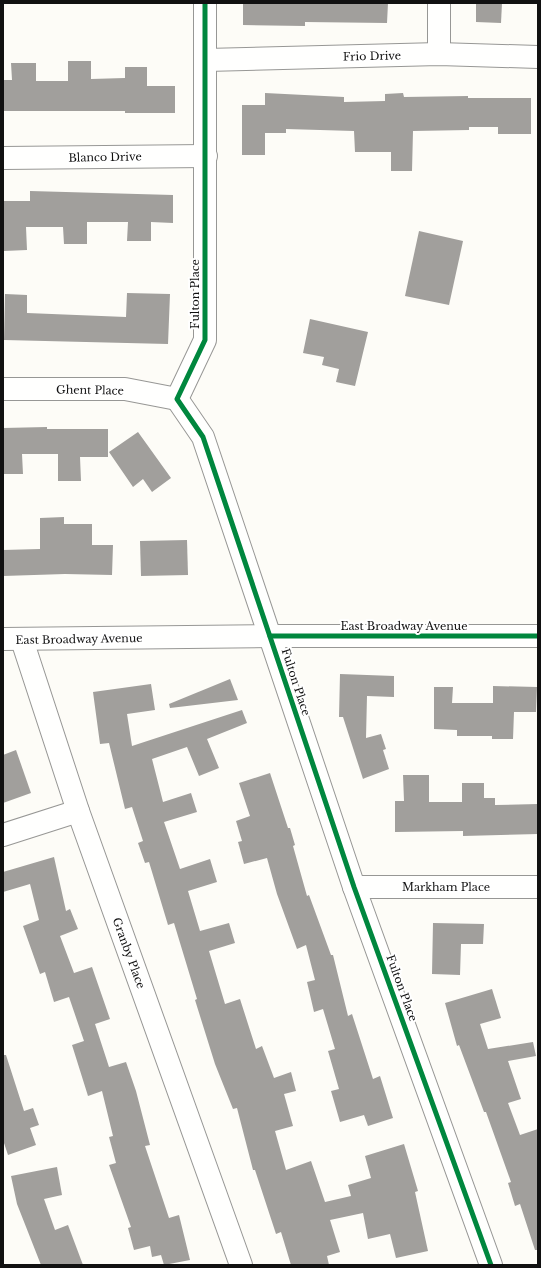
<svg xmlns="http://www.w3.org/2000/svg" width="541" height="1268" font-family="'Libre Baskerville',serif">
	<rect width="100%" height="100%" fill="#fdfcf7"/>
	<!-- building -->
	<g fill="#a19f9c">
		<polygon points="243,3 388,3 387,23 305,22 305,26 243,25"/>
		<polygon points="476,3 502,3 501,23 476,22"/>
		<polygon points="68,61 91,61 91,79 125,78 125,67 147,67 147,86 175,86 175,113 125,113 125,111 3,111 3,80 12,80 11,63 36,63 36,81 68,81"/>
		<polygon points="265,93 344,97 344,102 385,101 385,94 403,93 404,97 468,96 468,98 531,98 531,134 498,134 498,127 469,127 469,130 413,131 412,171 391,171 391,152 355,152 354,131 286,129 286,133 265,133 265,155 242,155 242,105 265,105"/>
		<polygon points="30,191 173,195 173,223 151,222 151,241 127,241 128,222 87,222 87,244 64,244 63,227 26,227 27,250 4,251 3,201 30,201"/>
		<polygon points="419,231 463,241 449,305 405,296"/>
		<polygon points="127,293 170,294 168,344 4,340 5,294 27,295 27,313 126,317"/>
		<polygon points="310,319 368,332 355,386 336,382 339,369 322,365 324,357 303,353"/>
		<polygon points="47,427 47,429 108,429 108,457 80,457 81,481 58,481 58,454 22,454 23,474 3,474 3,428"/>
		<polygon points="138,432 171,478 152,492 143,479 133,487 109,452"/>
		<polygon points="64,517 64,524 92,524 92,545 113,545 112,575 65,574 3,576 3,550 40,549 40,518"/>
		<polygon points="187,540 188,575 141,576 140,541"/>
		<polygon points="340,674 394,676 394,697 367,696 366,738 381,734 386,749 383,750 389,769 365,778 363,779 343,717 339,717"/>
		<polygon points="230,679 238,700 170,708 169,704"/>
		<polygon points="151,684 155,710 127,714 132,746 242,710 247,723 207,739 219,768 199,776 187,747 152,759 163,802 191,793 197,812 164,822 180,869 210,859 217,882 188,891 200,931 229,923 235,943 209,951 225,1004 240,999 256,1049 262,1046 274,1078 291,1072 296,1091 284,1094 293,1126 275,1131 286,1170 311,1161 325,1202 351,1196 348,1185 371,1178 365,1156 404,1144 418,1191 415,1192 428,1251 396,1258 390,1234 368,1239 363,1213 330,1220 340,1252 327,1256 329,1265 291,1265 281,1232 276,1234 255,1170 253,1170 237,1108 233,1109 215,1064 195,1000 197,999 174,923 168,925 149,862 145,863 138,843 143,841 132,807 125,809 109,743 100,744 93,692"/>
		<polygon points="493,686 537,687 536,712 514,712 513,739 492,739 492,736 457,736 457,730 434,729 434,687 453,687 452,703 493,703"/>
		<polygon points="16,750 31,793 3,803 3,755"/>
		<polygon points="270,773 288,828 290,828 295,845 293,846 307,896 309,895 331,955 333,955 348,1016 352,1014 373,1079 380,1076 393,1118 368,1126 364,1115 340,1122 331,1091 339,1089 328,1051 335,1049 323,1009 314,1012 307,982 315,980 306,945 297,949 277,894 267,858 244,864 238,842 242,841 236,821 250,816 239,783"/>
		<polygon points="403,775 429,775 429,802 462,802 462,783 484,783 484,798 495,798 495,805 538,804 538,834 463,836 463,831 395,832 395,801 404,801"/>
		<polygon points="54,857 66,911 70,909 78,929 60,936 74,973 92,967 110,1019 95,1024 109,1067 126,1062 136,1091 150,1145 145,1146 169,1218 179,1215 190,1260 164,1265 161,1255 152,1257 150,1246 134,1250 128,1228 131,1227 109,1165 116,1163 109,1137 113,1136 102,1091 88,1096 72,1045 84,1041 69,997 54,1002 45,972 40,974 23,926 39,920 30,884 3,892 3,872"/>
		<polygon points="433,923 484,924 483,944 461,944 460,975 432,974"/>
		<polygon points="492,989 501,1018 480,1024 488,1049 533,1042 536,1056 508,1061 521,1099 508,1103 520,1135 538,1129 538,1250 535,1250 520,1204 515,1206 508,1183 511,1182 486,1112 484,1112 459,1045 457,1046 445,1003"/>
		<polygon points="3,1055 6,1055 24,1111 33,1108 39,1125 30,1128 36,1145 8,1155 3,1140"/>
		<polygon points="57,1167 62,1195 44,1199 55,1230 68,1225 83,1265 41,1265 17,1204 11,1176"/>
	</g>
	<g fill="none" stroke-linecap="round" stroke-linejoin="round">
		<defs>
			<g id="minor">
				<polyline points="205,3 205,340 177,399 203,437 354,887 491,1265"/>
				<polyline points="439,3 439,54"/>
				<polyline points="206,60 439,54 538,57"/>
				<polyline points="3,158 206,156"/>
				<polyline points="3,389 125,389 177,399"/>
				<polyline points="3,639 270,636 538,636"/>
				<polyline points="22,640 78,811 241,1265"/>
				<polyline points="3,835 78,811"/>
				<polyline points="354,887 538,887"/>
			</g>
		</defs>
		<!-- minor casing -->
		<use href="#minor" stroke="#979795" stroke-width="24"/>
		<!-- minor -->
		<use href="#minor" stroke="#fffffe" stroke-width="22"/>
		<defs>
			<g id="cycleway">
				<polyline points="205,3 205,340 177,399 203,437 354,887 491,1265"/>
				<polyline points="270,636 538,636"/>
			</g>
		</defs>
		<!-- cycleway casing -->
		<use href="#cycleway" stroke="#fff" stroke-width="8"/>
		<!-- cycleway -->
		<use href="#cycleway" stroke="#00873e" stroke-width="5"/>
	</g>
	<g text-anchor="middle" dominant-baseline="central" stroke-width="4" stroke-linejoin="round" paint-order="stroke">
		<!-- street labels -->
		<g font-size="11" fill="#111" stroke="#fff">
			<text transform="translate(372 56) rotate(-1)">Frio Drive</text>
			<text transform="translate(105 157) rotate(-1)">Blanco Drive</text>
			<text transform="translate(195 294) rotate(-90)">Fulton Place</text>
			<text transform="translate(90 390) rotate(1)">Ghent Place</text>
			<text x="404" y="626">East Broadway Avenue</text>
			<text transform="translate(79 639) rotate(-1)">East Broadway Avenue</text>
			<text transform="translate(296 682) rotate(72)">Fulton Place</text>
			<text x="446" y="887">Markham Place</text>
			<text transform="translate(129 953) rotate(70)">Granby Place</text>
			<text transform="translate(402 988) rotate(70)">Fulton Place</text>
		</g>
	</g>
	<!-- border -->
	<rect width="541" height="1268" fill="none" stroke="#111111" stroke-width="8"/>
</svg>
